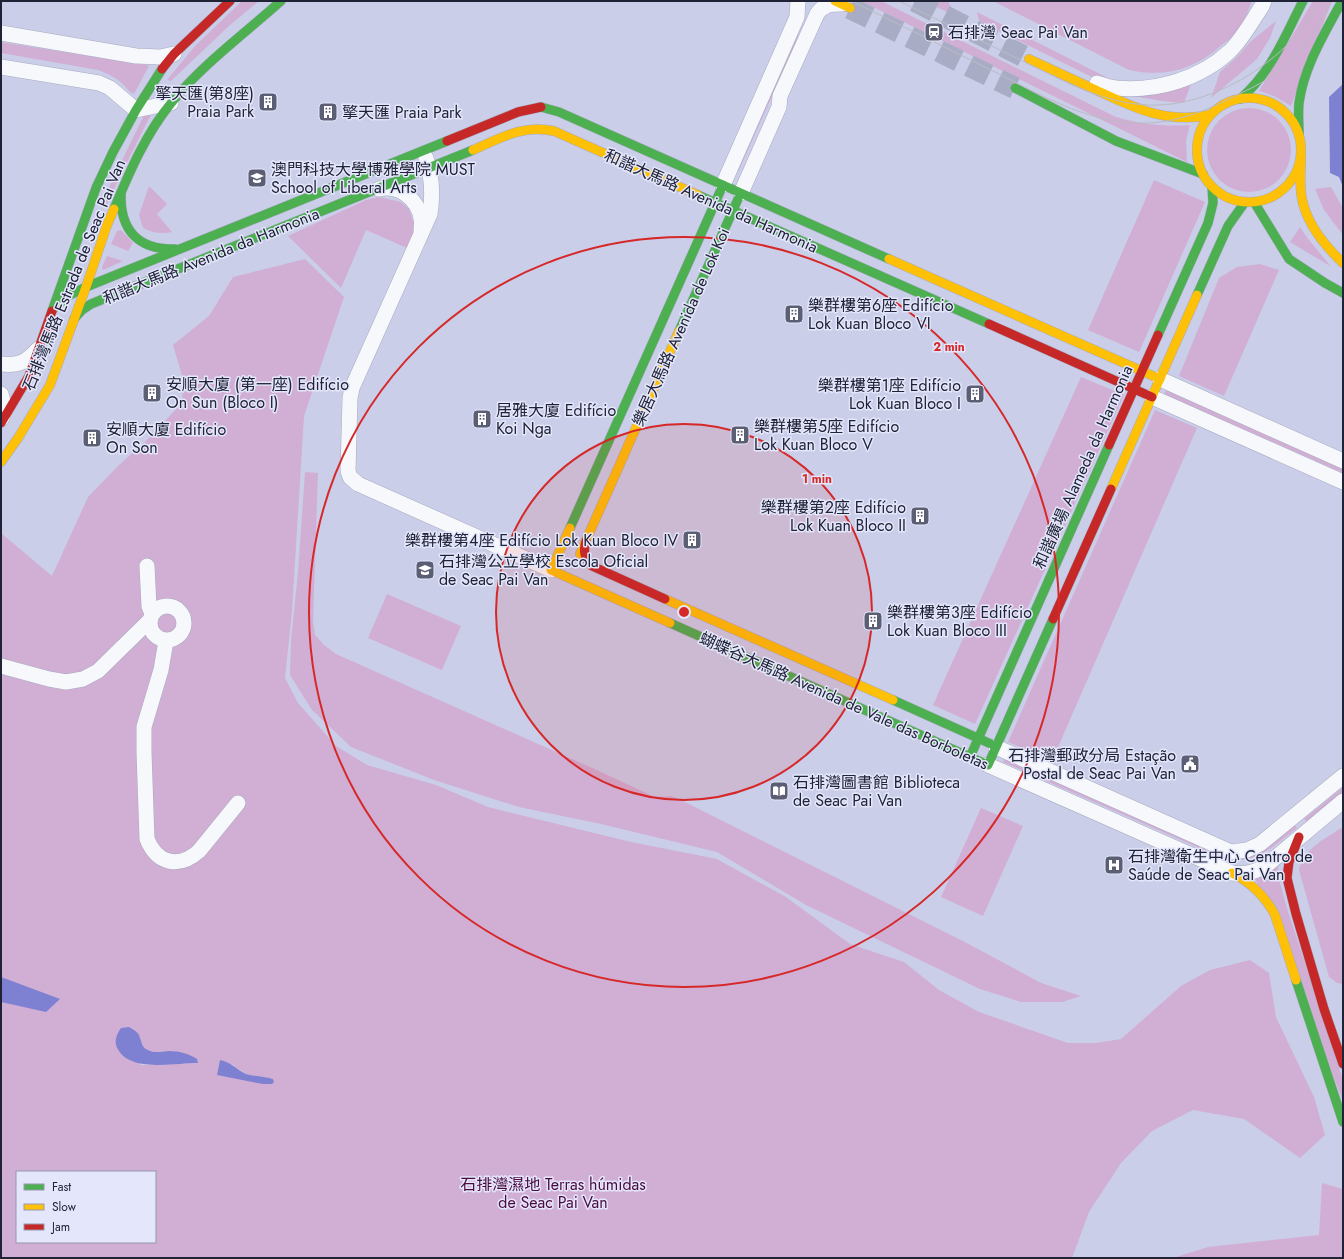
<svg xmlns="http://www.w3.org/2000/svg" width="1344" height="1259" font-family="Jost,'Noto Sans SC',sans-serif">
	<rect width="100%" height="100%" fill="#cacee9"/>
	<!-- green -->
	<g fill="#d1afd4" fill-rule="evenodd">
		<polygon points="242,1 259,1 230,25 171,81 167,80 195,46"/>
		<path d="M861,1H881L1116,117C1141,124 1164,127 1190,125L1186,141L1187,162Z"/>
		<polygon points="924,1 948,1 952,10 951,14"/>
		<path d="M993,1H1252C1248,12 1243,25 1235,34C1232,38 1227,41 1223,44C1196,69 1166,78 1129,70Z"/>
		<polygon points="1313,1 1332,1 1291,106 1274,96 1259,91"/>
		<polygon points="977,12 1112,80 1133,86 1183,86 1191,84 1184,103 1161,101 1134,96 1110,86 979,21"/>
		<polygon points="1276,21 1270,38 1257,59 1211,98 1220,72 1239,55 1250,42"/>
		<polygon points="795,34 799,36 738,172 734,171"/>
		<path d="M1,42L146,65L149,66L134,94C128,92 125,85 119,81C113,76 106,73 98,70L1,53Z"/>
		<circle cx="1249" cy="150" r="42"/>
		<polygon points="152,112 105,207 102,202 145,113"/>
		<polygon points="1154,180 1205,202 1139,352 1088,330"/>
		<path d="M149,186L167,204L157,214L172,232C160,234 153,233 143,228L139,215Z"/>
		<polygon points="1331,187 1343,208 1343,235 1324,210 1315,189"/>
		<polygon points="379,197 401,202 409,209 414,224 413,234 407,248 366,230 341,288 288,236 366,200"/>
		<path d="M1300,227C1308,241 1320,252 1330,266L1290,242Z"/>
		<polygon points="121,230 133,243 128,251 111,244 117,231"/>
		<polygon points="107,256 123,261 103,270 102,267"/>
		<path d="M305,259L344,297L304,416L292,611L285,678L298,703L336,746L367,765L436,785L488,807L631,842L717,859L786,897L850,944L904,962L939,990L979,1012L1068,1043H1096L1121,1039L1181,986L1210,970L1250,960L1269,973L1276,1017L1314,1097L1325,1135L1300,1158L1244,1119L1193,1110L1152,1131L1121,1163L1089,1212L1072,1258H1V533L52,576L88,497L118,466L145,442L182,403L183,379L173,345L209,316L233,277ZM129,1027C134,1030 138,1032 140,1038C142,1043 142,1048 148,1050C156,1054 161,1051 170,1051C181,1051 189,1057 198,1063L141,1065ZM232,1064C240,1071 248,1076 259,1077C264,1078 268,1077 273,1079L274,1082L217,1075ZM17,1172H155V1242H17Z"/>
		<polygon points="1260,264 1279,270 1224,396 1179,376 1219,278 1237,267"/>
		<polygon points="1081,377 1124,395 975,724 933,705"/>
		<polygon points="1166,390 1343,469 1343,473 1164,394"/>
		<polygon points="1155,410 1197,428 1052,761 1008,742"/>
		<polygon points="305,472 318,473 313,621 315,635 324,645 336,654 590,767 655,797 671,796 685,802 963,941 1041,983 1081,996 1062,1002 1021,1002 980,989 806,905 717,852 601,824 519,807 434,780 351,747 312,710 290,675 291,641 298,572"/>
		<polygon points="387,594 461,626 442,670 368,638"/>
		<path d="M1006,757L1224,853L1294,824L1297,828C1273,846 1255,867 1222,858L1003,762Z"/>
		<polygon points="1343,787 1343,793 1307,822 1304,819"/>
		<polygon points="981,808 1023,826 983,916 941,897"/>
		<path d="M1343,827V984L1337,983L1329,977L1299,870C1304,848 1326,838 1343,827Z"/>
		<polygon points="1278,866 1279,879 1286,905 1343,1080 1343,1101 1255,878 1264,875"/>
		<polygon points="1322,1183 1343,1189 1343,1258 1173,1258 1208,1247 1319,1235"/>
	</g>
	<!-- water -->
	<g fill="#7e81d2">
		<polygon points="1343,84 1343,187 1339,177 1330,173 1329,97"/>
		<polygon points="1,977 60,999 46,1012 1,1002"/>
		<path d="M129,1027C134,1030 139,1032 140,1038C142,1043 142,1048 148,1050C156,1054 162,1051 170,1051C179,1051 190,1054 197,1059L198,1063C176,1063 132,1072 119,1051C113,1043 116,1035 121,1028Z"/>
		<path d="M220,1060C231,1062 237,1070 246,1074C255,1077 264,1076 273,1079L274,1082L272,1084H263L217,1075Z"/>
	</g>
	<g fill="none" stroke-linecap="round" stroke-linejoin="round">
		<!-- primary-tunnel -->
		<g stroke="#a8acc5" stroke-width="22" stroke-dasharray="22 11" stroke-linecap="butt">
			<polyline points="915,1 1029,59"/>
			<polyline points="850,8 1015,88"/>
		</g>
		<defs>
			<g id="street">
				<polyline points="1,33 136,56 160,57 174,54"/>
				<polyline points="1,67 99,83 110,88 136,110 171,103"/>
				<path d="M1097,83C1103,85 1110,87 1116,88C1156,92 1200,79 1230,51C1243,38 1252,21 1262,6L1264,1"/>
				<path d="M426,158C432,176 433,195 430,214L352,388L350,398L348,471L350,477L358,484L551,570"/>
				<polyline points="723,185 797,17 798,1"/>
				<path d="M379,189C404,183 425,207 421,230"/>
				<path d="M741,193L779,107L780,96L817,14C824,4 830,4 842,4"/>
				<path d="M1,364C19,366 26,362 38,349"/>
				<polyline points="1160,379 1343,461"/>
				<path d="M1,394C4,402 5,409 2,418"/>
				<polyline points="1152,397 1343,482"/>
				<polyline points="147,566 149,606 152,614"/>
				<circle cx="167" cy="623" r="17"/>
				<path d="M166,641L161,670L144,727V752L147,839C157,864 179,869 199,851L238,803"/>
				<polyline points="1,666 49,679 66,682 83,679 98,671 150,620"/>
				<polyline points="996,747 1231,852 1247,850 1260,844 1343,776"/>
				<path d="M988,765L1232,873C1245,875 1257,872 1268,864L1343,801"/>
			</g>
			<g id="fast">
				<polyline points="1015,88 1116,141 1203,174"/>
				<path d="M1240,99C1271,73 1285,36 1303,1"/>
				<polyline points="541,107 559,112 889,259"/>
				<path d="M1299,134C1299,124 1298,113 1299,103C1304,66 1325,33 1342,1"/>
				<path d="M121,194C120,230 138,250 175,249"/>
				<polyline points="698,195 989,324"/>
				<polyline points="1254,202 1289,259 1325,283 1343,293"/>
				<path d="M114,209C129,173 146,133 172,102C203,64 244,34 281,1"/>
				<polyline points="1197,295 1228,226 1245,202"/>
				<polyline points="53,309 68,296 86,287 447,141"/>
				<polyline points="52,311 96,188 113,152 136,110 162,69"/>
				<polyline points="74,319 82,310 91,304 473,150"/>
				<polyline points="679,331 738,199"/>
				<polyline points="1158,335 1208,223 1213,203 1212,187"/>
				<polyline points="570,528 723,185"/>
				<polyline points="670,623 988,765 1053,619"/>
				<polyline points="893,700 991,744"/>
				<polyline points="970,757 1109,445"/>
				<polyline points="1296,980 1343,1122"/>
			</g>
			<g id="slow">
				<polyline points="835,1 850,8"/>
				<path d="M1029,59C1051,69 1074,80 1096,90C1135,108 1166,124 1210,115"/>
				<circle cx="1249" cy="150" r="52"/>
				<path d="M473,150C501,138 523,124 554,131L698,195"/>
				<path d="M1301,156C1301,170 1299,185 1302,199C1307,224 1325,246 1343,263"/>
				<polyline points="889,259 1160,379"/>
				<polyline points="1,462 18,438 50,385 86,287 107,225 114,209"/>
				<polyline points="1111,489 1197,295"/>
				<polyline points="570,528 551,570 670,623"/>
				<polyline points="580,554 679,331"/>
				<polyline points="665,599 893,700"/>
				<path d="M1232,873C1252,883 1265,896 1275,915L1296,980"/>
			</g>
			<g id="jam">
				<polyline points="162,69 174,54 230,1"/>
				<polyline points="447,141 518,112 541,107"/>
				<polyline points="989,324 1152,397"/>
				<polyline points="1,423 29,376 52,311"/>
				<polyline points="1109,445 1158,335"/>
				<path d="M586,541C583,551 584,558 592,566L665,599"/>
				<polyline points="1053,619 1111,489"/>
				<polyline points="1299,837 1289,862 1287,878 1296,914 1324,1009 1343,1064"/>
			</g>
		</defs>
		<!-- street casing -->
		<use href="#street" stroke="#a7aabf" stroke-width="16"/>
		<!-- fast casing -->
		<use href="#fast" stroke="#a7aabf" stroke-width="10"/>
		<!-- slow casing -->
		<use href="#slow" stroke="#a7aabf" stroke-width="10"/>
		<!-- jam casing -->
		<use href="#jam" stroke="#a7aabf" stroke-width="10"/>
		<!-- street -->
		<use href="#street" stroke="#f7f8fc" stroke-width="15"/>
		<!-- fast -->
		<use href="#fast" stroke="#4caf50" stroke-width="9"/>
		<!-- slow -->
		<use href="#slow" stroke="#ffc107" stroke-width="9"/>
		<!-- jam -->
		<use href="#jam" stroke="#c62828" stroke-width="9"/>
		<!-- tram -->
		<g stroke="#bbbbc2" stroke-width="1">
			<path d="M851,1C897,23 942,46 987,68C1034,91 1085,123 1140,123C1173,124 1206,111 1235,96C1247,90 1261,84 1272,76C1299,57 1317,30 1332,1"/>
			<path d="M899,1L1072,85C1096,95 1121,104 1148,105C1213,108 1291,59 1320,1"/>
		</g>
	</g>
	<!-- distance rings -->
	<circle cx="684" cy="612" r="188" fill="#d62828" fill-opacity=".12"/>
	<g fill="none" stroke="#d62828" stroke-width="2">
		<circle cx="684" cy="612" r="188"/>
		<circle cx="684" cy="612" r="375"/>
	</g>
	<!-- icons -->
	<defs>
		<symbol id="station-square" viewBox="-11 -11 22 22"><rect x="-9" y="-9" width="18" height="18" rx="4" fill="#5c5e74" stroke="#e4e7fc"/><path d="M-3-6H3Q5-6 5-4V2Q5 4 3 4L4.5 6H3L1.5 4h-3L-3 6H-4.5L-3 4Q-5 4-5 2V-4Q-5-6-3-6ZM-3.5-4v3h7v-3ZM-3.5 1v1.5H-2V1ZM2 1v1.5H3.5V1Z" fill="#fff"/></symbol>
		<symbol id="building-square" viewBox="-11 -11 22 22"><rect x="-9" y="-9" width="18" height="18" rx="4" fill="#5c5e74" stroke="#e4e7fc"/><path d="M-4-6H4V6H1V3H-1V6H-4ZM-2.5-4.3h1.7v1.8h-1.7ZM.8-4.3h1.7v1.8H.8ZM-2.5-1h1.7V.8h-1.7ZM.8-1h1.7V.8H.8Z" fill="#fff"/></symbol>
		<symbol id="university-square" viewBox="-11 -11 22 22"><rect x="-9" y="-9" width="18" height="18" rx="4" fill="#5c5e74" stroke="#e4e7fc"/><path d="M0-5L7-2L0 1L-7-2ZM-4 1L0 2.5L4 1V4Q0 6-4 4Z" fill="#fff"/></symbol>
		<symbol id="school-square" viewBox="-11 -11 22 22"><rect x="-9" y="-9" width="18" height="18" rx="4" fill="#5c5e74" stroke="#e4e7fc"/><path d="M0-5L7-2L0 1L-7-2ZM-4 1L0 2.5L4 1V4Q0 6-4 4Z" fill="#fff"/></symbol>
		<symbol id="civic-square" viewBox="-11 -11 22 22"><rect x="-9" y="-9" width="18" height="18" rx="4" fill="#5c5e74" stroke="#e4e7fc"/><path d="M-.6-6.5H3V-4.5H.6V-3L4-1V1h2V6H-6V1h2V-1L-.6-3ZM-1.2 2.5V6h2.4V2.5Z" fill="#fff"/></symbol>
		<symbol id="library-square" viewBox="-11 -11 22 22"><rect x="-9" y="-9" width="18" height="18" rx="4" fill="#5c5e74" stroke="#e4e7fc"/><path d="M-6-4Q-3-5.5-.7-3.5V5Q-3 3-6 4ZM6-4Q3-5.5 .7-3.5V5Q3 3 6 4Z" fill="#fff"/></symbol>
		<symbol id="hospital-square" viewBox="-11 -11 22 22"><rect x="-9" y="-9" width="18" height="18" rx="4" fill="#5c5e74" stroke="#e4e7fc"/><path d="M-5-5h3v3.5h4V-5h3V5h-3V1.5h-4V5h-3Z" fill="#fff"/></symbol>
	</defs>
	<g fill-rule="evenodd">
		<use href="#station-square" x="923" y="21" width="22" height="22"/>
		<use href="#building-square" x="257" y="91" width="22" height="22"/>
		<use href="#building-square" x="317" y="101" width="22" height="22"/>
		<use href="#university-square" x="246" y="167" width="22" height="22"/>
		<use href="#building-square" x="783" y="303" width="22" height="22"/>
		<use href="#building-square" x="141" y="382" width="22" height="22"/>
		<use href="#building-square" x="964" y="383" width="22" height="22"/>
		<use href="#building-square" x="471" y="408" width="22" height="22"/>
		<use href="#building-square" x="729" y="424" width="22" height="22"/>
		<use href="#building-square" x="81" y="427" width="22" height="22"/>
		<use href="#building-square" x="909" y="505" width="22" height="22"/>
		<use href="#building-square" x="681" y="529" width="22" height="22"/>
		<use href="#school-square" x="414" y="559" width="22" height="22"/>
		<use href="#building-square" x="862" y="610" width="22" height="22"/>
		<use href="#civic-square" x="1179" y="753" width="22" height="22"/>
		<use href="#library-square" x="768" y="780" width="22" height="22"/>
		<use href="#hospital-square" x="1103" y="854" width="22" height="22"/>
	</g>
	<g text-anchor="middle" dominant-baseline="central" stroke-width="3" stroke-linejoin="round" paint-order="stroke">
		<!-- poi labels -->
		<g font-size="16" fill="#202235" stroke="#e4e7fc" text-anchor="start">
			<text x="948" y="32">石排灣 Seac Pai Van</text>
			<text x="254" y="93" text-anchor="end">擎天匯(第8座)<tspan x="254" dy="18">Praia Park</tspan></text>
			<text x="342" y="112">擎天匯 Praia Park</text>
			<text x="271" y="169">澳門科技大學博雅學院 MUST<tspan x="271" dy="18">School of Liberal Arts</tspan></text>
			<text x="808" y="305">樂群樓第6座 Edifício<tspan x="808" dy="18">Lok Kuan Bloco VI</tspan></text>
			<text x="166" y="384">安順大廈 (第一座) Edifício<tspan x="166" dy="18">On Sun (Bloco I)</tspan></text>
			<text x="961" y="385" text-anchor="end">樂群樓第1座 Edifício<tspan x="961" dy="18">Lok Kuan Bloco I</tspan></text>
			<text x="496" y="410">居雅大廈 Edifício<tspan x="496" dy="18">Koi Nga</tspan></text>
			<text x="754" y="426">樂群樓第5座 Edifício<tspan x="754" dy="18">Lok Kuan Bloco V</tspan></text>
			<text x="106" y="429">安順大廈 Edifício<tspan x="106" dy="18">On Son</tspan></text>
			<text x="906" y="507" text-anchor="end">樂群樓第2座 Edifício<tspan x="906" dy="18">Lok Kuan Bloco II</tspan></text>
			<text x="678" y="540" text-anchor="end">樂群樓第4座 Edifício Lok Kuan Bloco IV</text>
			<text x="439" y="561">石排灣公立學校 Escola Oficial<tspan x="439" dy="18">de Seac Pai Van</tspan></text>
			<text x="887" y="612">樂群樓第3座 Edifício<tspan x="887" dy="18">Lok Kuan Bloco III</tspan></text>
			<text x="1176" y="755" text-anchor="end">石排灣郵政分局 Estação<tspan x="1176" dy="18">Postal de Seac Pai Van</tspan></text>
			<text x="793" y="782">石排灣圖書館 Biblioteca<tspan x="793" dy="18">de Seac Pai Van</tspan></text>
			<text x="1128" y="856">石排灣衛生中心 Centro de<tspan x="1128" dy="18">Saúde de Seac Pai Van</tspan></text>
		</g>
		<!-- street labels -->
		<g font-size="16" fill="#202235" stroke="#e4e7fc">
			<text transform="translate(711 201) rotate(24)">和諧大馬路 Avenida da Harmonia</text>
			<text transform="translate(211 256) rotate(-22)">和諧大馬路 Avenida da Harmonia</text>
			<text transform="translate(74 275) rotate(-68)">石排灣馬路 Estrada de Seac Pai Van</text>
			<text transform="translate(681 327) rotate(-66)">樂居大馬路 Avenida de Lok Koi</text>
			<text transform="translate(1083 467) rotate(-66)">和諧廣場 Alameda da Harmonia</text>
			<text transform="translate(844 701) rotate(24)">蝴蝶谷大馬路 Avenida de Vale das Borboletas</text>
		</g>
		<!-- park labels -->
		<g font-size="16" fill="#4b093e" stroke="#e4e7fc">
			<text x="553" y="1184">石排灣濕地 Terras húmidas<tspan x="553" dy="18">de Seac Pai Van</tspan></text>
		</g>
	</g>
	<circle cx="684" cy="612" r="6" fill="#d62828" stroke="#e4e7fc" stroke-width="2"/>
	<g font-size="12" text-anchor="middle" font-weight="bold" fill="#d62828" stroke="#e4e7fc" stroke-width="3" stroke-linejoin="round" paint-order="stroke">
		<text x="949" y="351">2 min</text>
		<text x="817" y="483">1 min</text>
	</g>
	<!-- border -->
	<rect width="1344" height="1259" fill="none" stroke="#202235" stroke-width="4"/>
	<!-- legend -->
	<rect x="16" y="1171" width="140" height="72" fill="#e4e7fc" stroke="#9698ac"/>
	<rect x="24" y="1184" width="20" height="6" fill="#4caf50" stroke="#9698ac"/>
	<text x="52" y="1191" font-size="12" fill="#202235">Fast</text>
	<rect x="24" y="1204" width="20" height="6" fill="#ffc107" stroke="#9698ac"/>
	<text x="52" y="1211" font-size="12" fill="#202235">Slow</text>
	<rect x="24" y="1224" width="20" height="6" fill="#c62828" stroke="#9698ac"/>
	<text x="52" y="1231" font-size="12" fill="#202235">Jam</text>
</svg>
